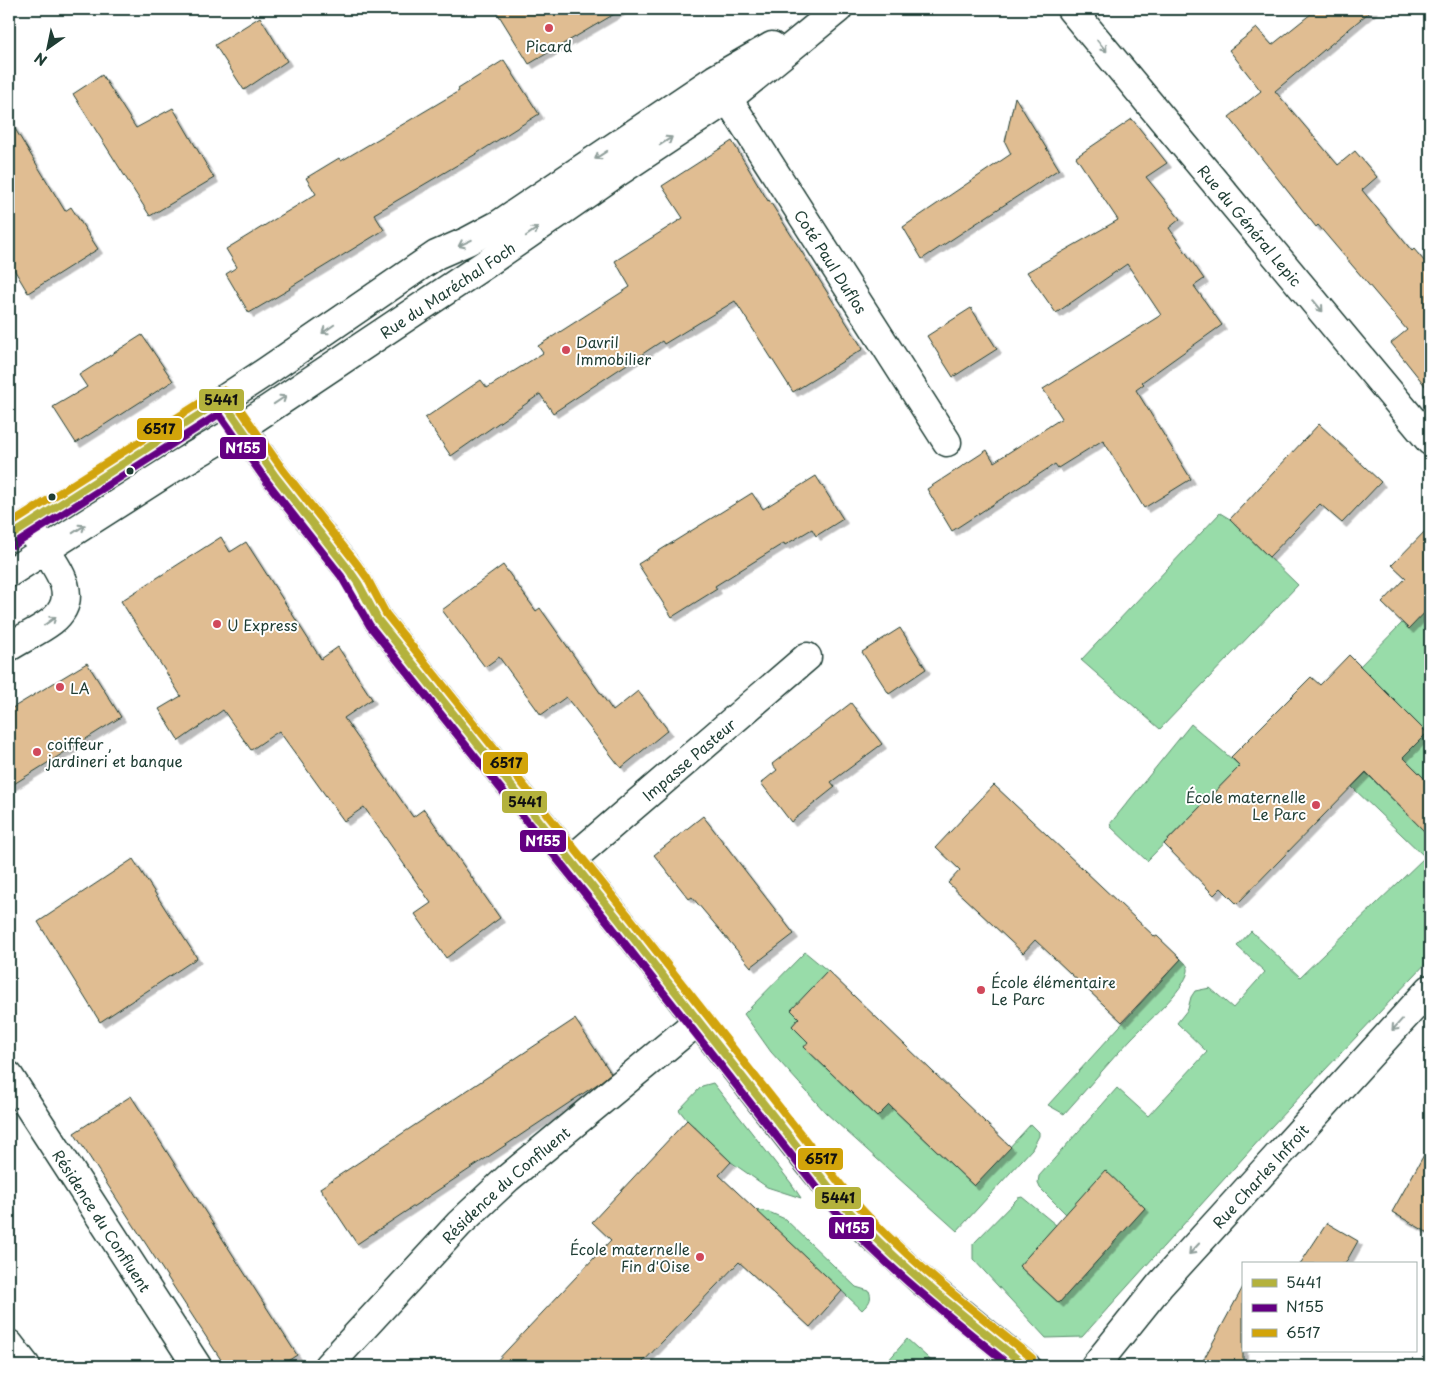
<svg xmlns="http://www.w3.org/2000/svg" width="1439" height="1375" font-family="'Playpen Sans',sans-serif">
	<defs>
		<filter id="shadow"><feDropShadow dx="4.5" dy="4.5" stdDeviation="0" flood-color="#0004"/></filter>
	</defs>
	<rect width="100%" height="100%" fill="#fff"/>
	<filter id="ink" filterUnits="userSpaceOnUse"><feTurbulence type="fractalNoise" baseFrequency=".02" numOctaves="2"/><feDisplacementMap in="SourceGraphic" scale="10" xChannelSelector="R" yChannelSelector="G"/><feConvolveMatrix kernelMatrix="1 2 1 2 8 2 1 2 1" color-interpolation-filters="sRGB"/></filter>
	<g filter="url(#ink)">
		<!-- green -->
		<g fill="#98dca9" stroke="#5c8c6e">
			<polygon points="1220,513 1230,519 1298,585 1160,729 1081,660"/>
			<polygon points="1430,607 1430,784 1403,757 1427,733 1360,666 1402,623 1409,629"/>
			<polygon points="1191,724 1240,766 1147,861 1111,827 1110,824"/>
			<polygon points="1366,773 1415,822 1430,808 1430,959 1271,1127 1082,1337 1046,1338 973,1259 973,1244 1018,1198 1022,1197 1056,1225 1019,1266 1059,1303 1145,1208 1105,1171 1066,1214 1040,1188 1038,1183 1039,1176 1117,1088 1148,1116 1207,1052 1177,1023 1188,1009 1191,997 1195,991 1210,988 1233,1008 1265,972 1237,946 1251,931 1300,977 1425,857 1352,787"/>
			<polygon points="805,952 828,971 792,1010 799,1018 792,1026 808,1042 804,1047 877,1117 889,1105 974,1186 1031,1124 1039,1132 1039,1136 1032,1149 957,1231 826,1113 771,1052 744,1014"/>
			<path d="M1181,959C1184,962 1189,966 1188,971C1185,990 1145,1024 1131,1039C1108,1063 1087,1089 1064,1114L1048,1105Z"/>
			<polygon points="713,1083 791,1183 801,1198 767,1187 731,1162 687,1120 679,1110 702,1086"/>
			<path d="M755,1210L769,1212L785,1219L856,1287L869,1291C873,1300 868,1304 862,1310Z"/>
			<polygon points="907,1339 937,1366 891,1366 887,1362"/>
		</g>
		<!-- building -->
		<g fill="#e0bd92" stroke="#1f3d34" filter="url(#shadow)">
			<polygon points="495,9 623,9 529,64"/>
			<polygon points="1317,9 1373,9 1275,91 1338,165 1355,151 1377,177 1362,190 1412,251 1414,249 1430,268 1430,392 1391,343 1407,330 1318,225 1316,227 1229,117 1261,91 1229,50 1257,28 1272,45"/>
			<polygon points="260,17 287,61 244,90 215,45"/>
			<polygon points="504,60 539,114 476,154 374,214 384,230 289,288 290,289 249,313 226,274 237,267 226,249 316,194 306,178 339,158 341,161 459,91 458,89"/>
			<polygon points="102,75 136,128 173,108 214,178 150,216 73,94"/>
			<polygon points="1015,97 1059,169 922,259 903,227 1011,154 1005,142"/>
			<polygon points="9,119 65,211 71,207 98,249 28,293 9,261"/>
			<polygon points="1132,119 1167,163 1146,177 1180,219 1169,228 1204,279 1194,286 1222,325 1142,382 1144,384 1136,390 1191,479 1144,508 1103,440 1058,468 1055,464 952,531 927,489 987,450 994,462 1062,418 1043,389 1161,315 1127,264 1056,313 1027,272 1118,220 1076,157"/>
			<polygon points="732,141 768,201 769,200 863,349 793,392 735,301 664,344 662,341 553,413 540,394 451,456 425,418 481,380 487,388 543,353 538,346 630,287 615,261 683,218 662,186"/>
			<polygon points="971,308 997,349 953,377 927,336"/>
			<polygon points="142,335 173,381 76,443 53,407 87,387 79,375"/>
			<polygon points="1319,424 1381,482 1342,523 1320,504 1269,557 1230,519"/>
			<polygon points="816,476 843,519 816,536 812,529 785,545 784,543 715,586 717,589 672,617 638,564 752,493 763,509"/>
			<polygon points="1430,526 1430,607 1409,629 1382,603 1406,578 1392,565"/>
			<polygon points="221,537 230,552 246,542 321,659 338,647 372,699 344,718 413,817 424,809 500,918 446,958 415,914 431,903 364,807 344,821 279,731 251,750 223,710 179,741 159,709 181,696 121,601"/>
			<polygon points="503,565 536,611 540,608 613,711 638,691 668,730 621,768 566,697 541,715 499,657 485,667 442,610"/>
			<polygon points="900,628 926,669 889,694 862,652"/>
			<polygon points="1349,655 1427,733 1403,757 1430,784 1430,837 1366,772 1237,904 1221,888 1214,895 1164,844 1240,766 1231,757 1311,677 1320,685"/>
			<polygon points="87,663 121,717 9,787 9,710"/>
			<polygon points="851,703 882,744 831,782 835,787 791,822 761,783 777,770 772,764"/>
			<polygon points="994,785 1155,937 1157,936 1181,959 1122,1022 1035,940 1023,953 948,883 960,870 936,847"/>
			<polygon points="703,816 794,934 751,967 692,897 689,899 654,855"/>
			<polygon points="133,859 197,958 100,1022 38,922"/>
			<polygon points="828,971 1011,1147 974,1186 889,1105 877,1117 804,1047 808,1042 792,1026 799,1018 791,1010"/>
			<polygon points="575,1019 611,1073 599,1083 357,1244 320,1188"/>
			<polygon points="131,1096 297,1355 280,1366 225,1366 74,1133"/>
			<polygon points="687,1120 731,1162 719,1175 842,1291 810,1327 739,1262 639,1366 492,1366 611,1240 592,1222"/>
			<polygon points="1430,1144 1430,1234 1392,1212"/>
			<polygon points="1105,1170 1145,1208 1059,1303 1019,1266"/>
			<polygon points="1327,1223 1358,1241 1345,1264 1300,1264"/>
			<polygon points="1243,1287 1243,1366 1200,1366"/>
		</g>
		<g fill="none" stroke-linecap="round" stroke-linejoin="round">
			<defs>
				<g id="minor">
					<path id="s1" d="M1071,9L1430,441"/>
					<path id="s2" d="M719,85L947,442"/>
					<polyline points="222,400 275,476 349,570 358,583 378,620 619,920 809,1163 844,1206 867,1231 923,1282 1026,1366"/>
					<polyline points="9,537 162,440 267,371 436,255 468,241 498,225 715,79 772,46"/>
					<path id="s3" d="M9,573L181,463L240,428L484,265L615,174L728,99L838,9"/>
					<path d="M9,647C23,638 39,631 52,621C85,594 51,561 34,534"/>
					<path id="s4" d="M571,860L807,657"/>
					<path id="s5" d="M9,1076L197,1366"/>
					<polyline points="9,1344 26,1366"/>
					<path id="s6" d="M328,1366L459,1224L508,1178L698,1021"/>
					<path id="s7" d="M1095,1366L1160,1285L1430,989"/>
				</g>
			</defs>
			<!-- minor casing -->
			<use href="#minor" stroke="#1f3d34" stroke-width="31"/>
			<!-- minor -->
			<use href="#minor" stroke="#fff" stroke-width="28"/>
			<defs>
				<path id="bus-1" d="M9,537L222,400L275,476L349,570L358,583L378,620L619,920L844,1206C899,1266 963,1315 1026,1366"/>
				<path id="bus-2" d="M14,545L219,414L267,482L341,576L370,626L611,926L836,1212C889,1270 950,1317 1010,1366"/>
				<path id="bus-3" d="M9,525L217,392L222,390L228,392L283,470L357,564L367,578L386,614L627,914L852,1199C906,1259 970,1308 1032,1358"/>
			</defs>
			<!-- bus-1 casing -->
			<use href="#bus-1" stroke="#fff" stroke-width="11"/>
			<!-- bus-2 casing -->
			<use href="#bus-2" stroke="#fff" stroke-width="11"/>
			<!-- bus-3 casing -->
			<use href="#bus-3" stroke="#fff" stroke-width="11"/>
			<!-- bus-1 -->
			<use href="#bus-1" stroke="#b4b23c" stroke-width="8"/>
			<!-- bus-2 -->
			<use href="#bus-2" stroke="#640082" stroke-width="8"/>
			<!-- bus-3 -->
			<use href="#bus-3" stroke="#d2a40a" stroke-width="8"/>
		</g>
		<!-- one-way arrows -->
		<defs><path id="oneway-shaft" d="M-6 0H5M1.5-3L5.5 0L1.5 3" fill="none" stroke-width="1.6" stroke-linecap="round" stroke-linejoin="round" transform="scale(1.25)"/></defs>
		<g stroke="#8f9e9a">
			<use href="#oneway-shaft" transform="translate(1102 46) rotate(50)"/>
			<use href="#oneway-shaft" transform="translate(666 141) rotate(-33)"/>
			<use href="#oneway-shaft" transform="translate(601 155) rotate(147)"/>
			<use href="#oneway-shaft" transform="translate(532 232) rotate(-35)"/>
			<use href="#oneway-shaft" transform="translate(465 243) rotate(155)"/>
			<use href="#oneway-shaft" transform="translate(1318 306) rotate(50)"/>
			<use href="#oneway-shaft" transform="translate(328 329) rotate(145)"/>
			<use href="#oneway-shaft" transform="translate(280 400) rotate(-34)"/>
			<use href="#oneway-shaft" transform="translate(79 529) rotate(-33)"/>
			<use href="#oneway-shaft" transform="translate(50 621) rotate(-36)"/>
			<use href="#oneway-shaft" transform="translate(1397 1025) rotate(132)"/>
			<use href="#oneway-shaft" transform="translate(1194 1249) rotate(133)"/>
		</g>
	</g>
	<!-- markers -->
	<g fill="#d1495b" stroke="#fff" stroke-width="2">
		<circle cx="549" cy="28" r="5"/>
		<circle cx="566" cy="350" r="5"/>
		<circle cx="217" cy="624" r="5"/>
		<circle cx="60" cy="687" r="5"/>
		<circle cx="37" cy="752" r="5"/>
		<circle cx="1316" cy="805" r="5"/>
		<circle cx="981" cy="990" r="5"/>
		<circle cx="700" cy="1257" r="5"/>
	</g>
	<g fill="#1f3d34" stroke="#fff" stroke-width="2">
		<circle cx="130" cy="471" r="4.5"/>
		<circle cx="52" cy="497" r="4.5"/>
	</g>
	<g text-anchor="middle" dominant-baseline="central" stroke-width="4" stroke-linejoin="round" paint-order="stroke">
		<!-- poi labels -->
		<g font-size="15" fill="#1f3d34" stroke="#fff" text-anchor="start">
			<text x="549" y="45" text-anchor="middle">Picard</text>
			<text x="576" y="341">Davril<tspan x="576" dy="17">Immobilier</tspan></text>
			<text x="227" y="624">U Express</text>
			<text x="70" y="687">LA</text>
			<text x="47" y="743">coiffeur ,<tspan x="47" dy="17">jardineri et banque</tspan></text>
			<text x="1306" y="796" text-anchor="end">École maternelle<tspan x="1306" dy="17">Le Parc</tspan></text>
			<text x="991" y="981">École élémentaire<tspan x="991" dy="17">Le Parc</tspan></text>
			<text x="690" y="1248" text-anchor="end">École maternelle<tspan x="690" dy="17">Fin d'Oise</tspan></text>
		</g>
		<!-- street labels -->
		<g font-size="15" fill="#1f3d34" stroke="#fff">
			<text stroke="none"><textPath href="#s1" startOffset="281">Rue du Général Lepic</textPath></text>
			<text stroke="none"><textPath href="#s2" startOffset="209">Coté Paul Duflos</textPath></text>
			<text stroke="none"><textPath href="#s3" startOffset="522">Rue du Maréchal Foch</textPath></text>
			<text stroke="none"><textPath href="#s4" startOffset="155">Impasse Pasteur</textPath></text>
			<text stroke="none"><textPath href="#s7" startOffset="252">Rue Charles Infroit</textPath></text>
			<text stroke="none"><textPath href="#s6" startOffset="254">Résidence du Confluent</textPath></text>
			<text stroke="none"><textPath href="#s5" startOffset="172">Résidence du Confluent</textPath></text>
		</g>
	</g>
	<g stroke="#fff" stroke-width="2">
		<rect x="198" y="388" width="47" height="24" rx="5" fill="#b4b23c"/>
		<rect x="136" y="417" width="47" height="24" rx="5" fill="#d2a40a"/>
		<rect x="219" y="436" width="48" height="24" rx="5" fill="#640082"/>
		<rect x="482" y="751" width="47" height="24" rx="5" fill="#d2a40a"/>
		<rect x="501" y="790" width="47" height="24" rx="5" fill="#b4b23c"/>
		<rect x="519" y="829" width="48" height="24" rx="5" fill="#640082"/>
		<rect x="797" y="1147" width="47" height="24" rx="5" fill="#d2a40a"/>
		<rect x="814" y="1186" width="48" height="24" rx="5" fill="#b4b23c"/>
		<rect x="828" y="1216" width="47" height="24" rx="5" fill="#640082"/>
	</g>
	<g font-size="14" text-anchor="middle" font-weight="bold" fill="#fff">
		<text x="243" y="453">N155</text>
		<text x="543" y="846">N155</text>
		<text x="852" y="1233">N155</text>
	</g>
	<g font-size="14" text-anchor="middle" font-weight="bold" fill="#111">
		<text x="221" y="405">5441</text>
		<text x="159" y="434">6517</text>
		<text x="506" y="768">6517</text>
		<text x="525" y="807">5441</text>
		<text x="821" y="1164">6517</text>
		<text x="838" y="1203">5441</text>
	</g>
	<!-- margin -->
	<rect width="1439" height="1375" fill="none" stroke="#fff" stroke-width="30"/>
	<rect x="15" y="15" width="1409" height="1345" fill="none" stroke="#1f3d34" stroke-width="2" filter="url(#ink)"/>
	<!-- legend -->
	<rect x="1242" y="1262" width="175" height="90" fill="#ffffff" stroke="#a5b1ae"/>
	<rect x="1252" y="1279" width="25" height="8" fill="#b4b23c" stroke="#a5b1ae"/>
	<text x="1286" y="1288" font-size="15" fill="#1f3d34">5441</text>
	<rect x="1252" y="1304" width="25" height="8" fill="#640082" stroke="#a5b1ae"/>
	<text x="1286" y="1312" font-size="15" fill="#1f3d34">N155</text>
	<rect x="1252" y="1329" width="25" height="8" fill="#d2a40a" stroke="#a5b1ae"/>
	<text x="1286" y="1338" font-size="15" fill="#1f3d34">6517</text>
	<!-- north arrow -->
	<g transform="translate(48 48) rotate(213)" stroke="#ffffff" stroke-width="4" paint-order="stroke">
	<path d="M0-4L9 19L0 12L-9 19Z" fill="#1f3d34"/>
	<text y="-8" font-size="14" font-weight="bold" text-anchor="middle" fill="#1f3d34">N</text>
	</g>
</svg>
